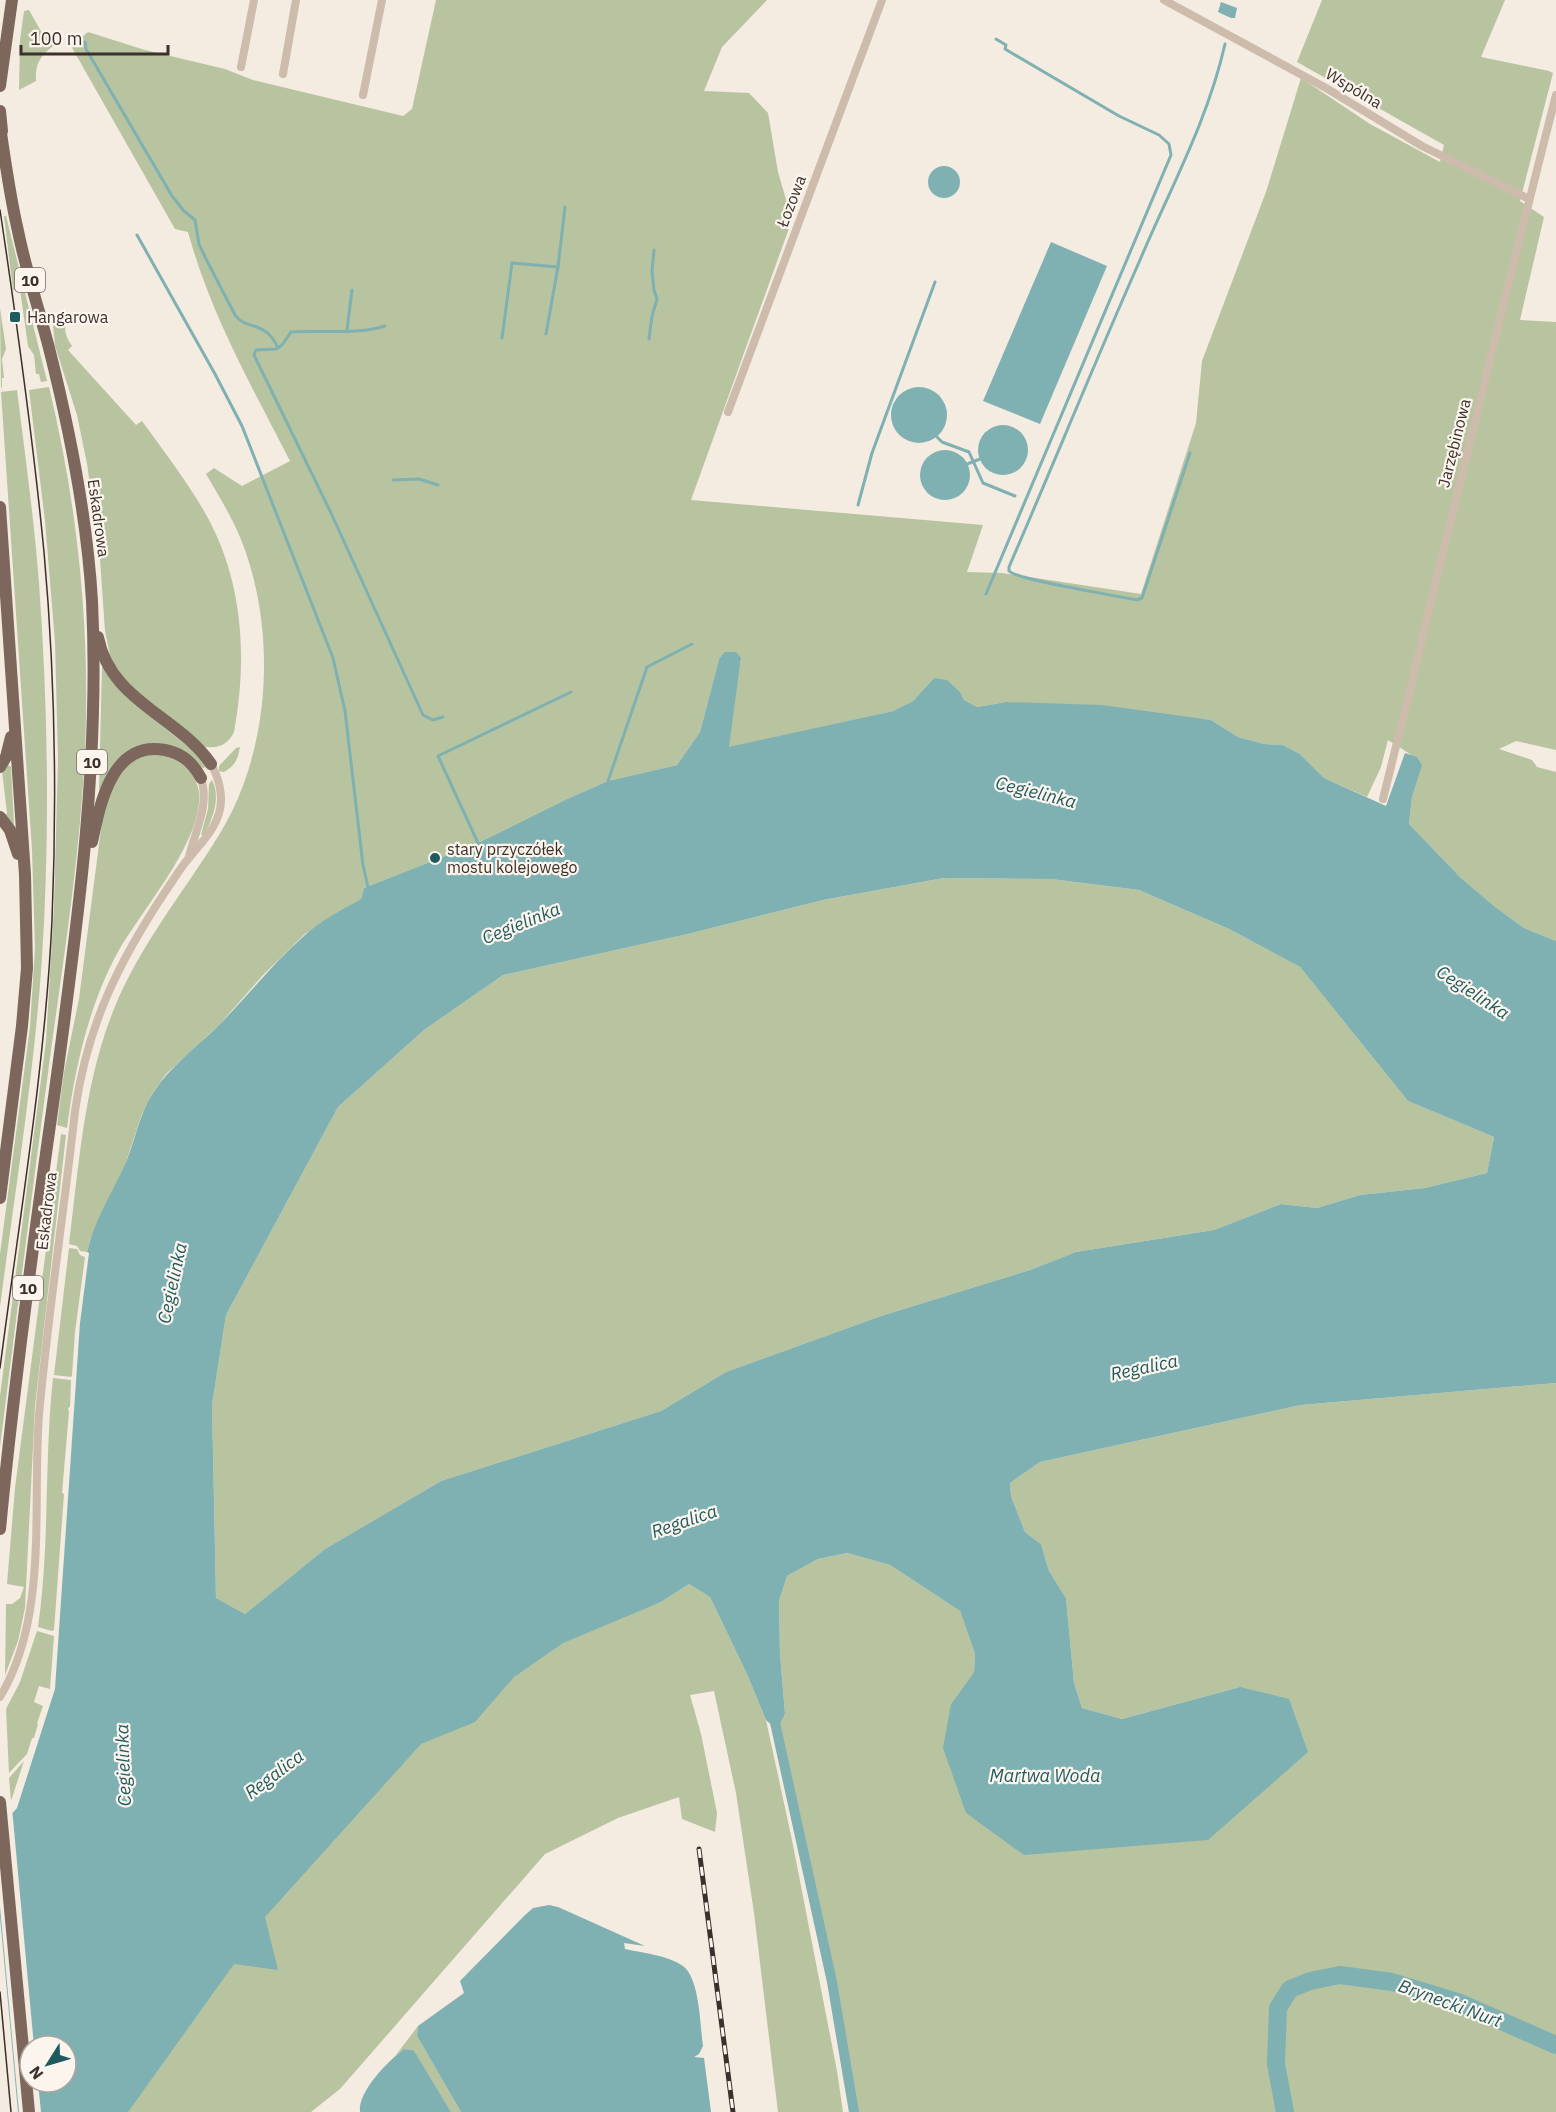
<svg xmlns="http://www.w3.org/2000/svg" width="1556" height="2112" font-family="'IBM Plex Sans',sans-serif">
	<rect width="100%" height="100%" fill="#f4ebe1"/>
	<!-- green -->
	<g fill="#b8c4a0">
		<path d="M436,0H767L722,47L704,91L749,93L768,113L778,172L792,220L691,500L983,525L967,572L1002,573L1141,594L1196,423L1202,361L1266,192L1301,78L1370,124L1440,162L1444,145L1297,62L1322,0H1505L1481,57L1549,71L1553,73L1520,201L1544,217L1520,320L1556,322V750L1516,741L1499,749L1532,760L1537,767L1556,772V941L1524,928L1494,906L1461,878L1409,824L1412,797L1421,765C1415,755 1398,747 1388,740L1381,767L1367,797L1324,778L1300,754L1283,745L1264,744L1238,737L1211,720L1006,702L977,707L964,700L960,692L934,678L913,701L893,711L728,748L741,658L719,659L700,732L677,765L608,781L567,799L478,843L364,888L361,899L305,934L263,975L220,1024L166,1074L152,1094L142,1114L124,1168L90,1240L87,1252L80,1251L77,1246L69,1244C79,1165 84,1083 114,1009C139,946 184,892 219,835C271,751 277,632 242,542C232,517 219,496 206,474L214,468L242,486L290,461C252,387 210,313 188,232L175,229L71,46L88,32L145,50L225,69L253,80L403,116L412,109Z"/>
		<path d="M29,10L42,33C50,36 53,37 53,46C40,56 35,64 36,81L19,90L20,40L24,11Z"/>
		<polygon points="4,216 6,216 47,381 41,382 39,374 36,374 34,355 28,346 20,289 13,290"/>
		<polygon points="0,308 6,349 2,359 4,378 2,378 2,387 1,388"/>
		<path d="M66,311L70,316C62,327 65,336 72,346L68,350L136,425L142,421C163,450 186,480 204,511C243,578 248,657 234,732C228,745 216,750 202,746L135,693L113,663L110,655L105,631L99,545L87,464L77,415L55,346L52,315Z"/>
		<path d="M49,387C75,495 88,606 86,717C84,826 67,935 52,1043C34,1177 17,1312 0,1447V1396L46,1041L54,906L58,759L55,642L45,521L29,390Z"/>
		<path d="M17,390C25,454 34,519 39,583C48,707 50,834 42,958C34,1075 15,1191 0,1307V1254L30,1027L35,948L32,850L1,392Z"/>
		<polygon points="102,665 143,711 196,753 207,767 203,768 188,756 152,745 99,790"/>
		<path d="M240,747C238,759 235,766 224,772L219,771V766L236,748Z"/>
		<path d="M162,754C184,761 202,778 199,803C195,849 143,909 119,950C89,1004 75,1067 67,1128L57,1125L64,1072L79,999L102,821L113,785L129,763L145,755Z"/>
		<polygon points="8,765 11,767 14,824 12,826 5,816 7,813 2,771"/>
		<path d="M212,780C221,798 213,818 204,835H201L208,809L209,784Z"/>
		<polygon points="944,878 1051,879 1139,890 1229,929 1300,967 1408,1101 1494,1137 1487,1173 1425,1188 1360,1195 1317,1208 1281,1204 1214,1230 1076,1252 1030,1270 881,1316 726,1372 661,1411 441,1481 325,1549 245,1614 216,1598 212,1405 226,1315 338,1107 424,1030 503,975 692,933 823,900"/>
		<polygon points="61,1134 66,1135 35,1406 25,1608 18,1641 5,1675 6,1604 12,1604 20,1598 24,1587 7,1584 15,1488"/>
		<polygon points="69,1248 77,1249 80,1255 85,1257 75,1332 72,1375 71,1377 54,1375"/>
		<path d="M53,1378L71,1380V1382L70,1407L68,1408L69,1412L62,1493L64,1494L54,1630L52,1631L38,1627C50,1545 44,1461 53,1378Z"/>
		<polygon points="1556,1383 1556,2112 854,2112 832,1982 777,1730 785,1714 780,1654 779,1601 787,1576 818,1559 847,1553 890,1565 960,1611 975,1654 974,1672 951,1704 966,1813 1240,1687 1122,1719 1082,1708 1074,1683 1066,1598 1049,1571 1041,1544 1025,1532 1011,1496 1010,1483 1040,1462 1301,1405"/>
		<polygon points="689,1584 710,1597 747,1674 766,1720 792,1840 837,2071 843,2112 778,2112 754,1913 736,1793 714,1691 690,1695 701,1734 717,1813 715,1832 682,1819 679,1797 618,1818 545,1854 340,2089 311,2112 105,2112 255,1902 511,1656 661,1602"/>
		<polygon points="37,1631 54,1636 50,1689 39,1686 34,1702 43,1706 37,1723 38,1724 34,1738 32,1738 27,1754 9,1773 6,1709 20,1682"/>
		<polygon points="24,1761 11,1801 9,1778"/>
		<polygon points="418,2026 417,2036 461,2112 451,2112 413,2050 404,2049 396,2055"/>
	</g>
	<!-- water -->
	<g fill="#7fb0b2" fill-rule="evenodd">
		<polygon points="1221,2 1237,8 1235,18 1231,18 1218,12"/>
		<circle cx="944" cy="182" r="16"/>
		<polygon points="1051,242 1107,266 1040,424 983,401"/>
		<circle cx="919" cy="415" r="28"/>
		<circle cx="1003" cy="450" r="25"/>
		<circle cx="945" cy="475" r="25"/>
		<path d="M725,652H736L741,658L729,747L893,711L913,701L934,678L947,680L960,692L964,700L977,707L1006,702L1102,705L1211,720L1238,737L1264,744L1283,745L1300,754L1324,778L1386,806L1405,753L1417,757L1422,765L1412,797L1409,824L1461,878L1494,906L1524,928L1556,941V1383L1301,1405L1040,1462L1010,1483L1011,1496L1025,1532L1041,1544L1049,1571L1066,1598L1074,1683L1082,1708L1122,1719L1240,1687L1289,1699L1308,1752L1208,1840L1024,1855L966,1813L943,1748L951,1704L974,1672L975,1654L960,1611L890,1565L847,1553L818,1559L787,1576L779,1601L780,1654L785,1714L777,1730L766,1720L747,1674L710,1597L689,1584L661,1602L563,1643L514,1677L475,1722L421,1744L265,1917L278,1970L234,1964L128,2112H0V1827L17,1808L55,1689L80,1323L89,1253L87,1252C94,1222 110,1196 123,1169C135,1144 138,1116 153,1093C170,1066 197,1047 219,1025C248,996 273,963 304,936C320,921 342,910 361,899L364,888L478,843L567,799L608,781L677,765L700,732L719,659ZM944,878L1051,879L1139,890L1229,929L1300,967L1408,1101L1494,1137L1487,1173L1425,1188L1360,1195L1317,1208L1281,1204L1214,1230L1076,1252L1030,1270L881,1316L726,1372L661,1411L441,1481L325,1549L245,1614L216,1598L212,1405L226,1315L338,1107L424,1030L503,975L692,933L823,900ZM30,2046H66V2082H30Z"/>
		<path d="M549,1905L558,1907L645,1946L624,1943L625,1949C643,1953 667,1955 683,1966C700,1979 700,2026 703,2046L699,2054L694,2057L704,2058L711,2112H461L417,2036L418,2026L464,1993L460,1981L525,1915L533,1908Z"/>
		<path d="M404,2049L413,2050L416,2054L451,2112H360C357,2092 389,2060 404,2049Z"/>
	</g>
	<!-- pier -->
	<g fill="#f4ebe1">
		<polygon points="12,1808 34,2046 30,2046 30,2082 38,2082 41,2112 19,2112 0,1907 0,1823"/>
		<polygon points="0,1917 11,2035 18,2112 0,2112"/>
	</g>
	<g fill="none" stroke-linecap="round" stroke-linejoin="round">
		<!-- stream -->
		<g stroke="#7fb0b2" stroke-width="3">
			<path d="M85,42L86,49L172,196L184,211L195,220L199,244L205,257L235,315C246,331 265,319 278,348"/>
			<polyline points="137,235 215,374 242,426 333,658 345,711 363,865 368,887"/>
			<path d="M385,326C359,335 320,330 291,332L282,345L276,349L256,350L254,355L331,513L423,715L433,720L443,717"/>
			<polyline points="347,330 352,290"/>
			<polyline points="546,334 558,267"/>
			<polyline points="502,338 512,263 558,267 565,207"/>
			<polyline points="649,339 652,316 657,299 654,290 652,272 654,250"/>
			<polyline points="937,437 942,442 969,452 983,483 1015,496"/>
			<path d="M1190,453L1142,598L1137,600C1118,596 1017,580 1009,571V567C1053,465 1095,362 1140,260C1170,189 1208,120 1225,44"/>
			<polyline points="967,464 980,459"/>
			<polyline points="393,480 419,479 438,485"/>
			<polyline points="858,505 872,453 935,282"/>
			<polyline points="986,594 1171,155 1169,144 1159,135 1119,116 1005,49 1006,45 996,39"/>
			<polyline points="608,781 647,667 692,644"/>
			<polyline points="478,843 438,756 571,692"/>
		</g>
		<!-- canal -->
		<polyline stroke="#7fb0b2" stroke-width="10" points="774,1718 832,1982 854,2112"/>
		<!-- river -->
		<polyline stroke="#7fb0b2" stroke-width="18" points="1285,2112 1276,2064 1278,2008 1290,1989 1310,1981 1340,1975 1392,1982 1458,2002 1556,2045"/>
		<!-- street -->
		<g stroke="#cdbbac" stroke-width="8">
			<polyline points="1164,0 1326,88 1422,146 1529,199"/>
			<polyline points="241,67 254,0"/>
			<polyline points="283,74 296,0"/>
			<polyline points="363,95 382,0"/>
			<polyline points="728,412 882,0"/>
			<path d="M1383,799C1441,565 1496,329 1556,95"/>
			<path d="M189,857C195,830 210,806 201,778"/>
			<path d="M0,1697C49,1615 32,1507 39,1415C48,1313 64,1212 75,1111C87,1026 118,963 165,892C173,881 180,868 189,858C200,844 214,831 219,813C224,797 219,778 211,764"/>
		</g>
		<!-- primary -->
		<g stroke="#7d675c" stroke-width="12">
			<polyline points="0,86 12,0"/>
			<polyline points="0,111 2,131"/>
			<path d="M0,126C5,161 10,197 18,231C26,271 39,309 49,348C70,431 87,516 92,601C100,766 77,927 55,1090C34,1236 14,1382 0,1529"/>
			<polyline points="0,507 25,875 27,968 22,1026 0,1198"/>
			<path d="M98,637C110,701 178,716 211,764"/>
			<polyline points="0,767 6,757 11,737"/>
			<polyline points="0,817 10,830 18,854"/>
			<path d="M92,842C100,804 112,740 165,750C181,753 193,763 201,778"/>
			<polyline points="0,1802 29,2112"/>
		</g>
		<!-- tram -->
		<g stroke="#3b302b" stroke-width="1.5">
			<path d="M0,210C17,324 33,438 44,552C55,674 57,798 52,920C45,1069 19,1220 0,1368"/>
			<polyline points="0,1992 11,2112"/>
		</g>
		<defs>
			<polyline id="rail" points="699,1849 733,2112"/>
		</defs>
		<!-- rail casing -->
		<use href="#rail" stroke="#3b302b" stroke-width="5"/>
		<!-- rail -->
		<use href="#rail" stroke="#fbf5ee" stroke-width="3" stroke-dasharray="9" stroke-linecap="butt"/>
	</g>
	<!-- markers -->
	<g fill="#1f5a5e" stroke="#fbf5ee" stroke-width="2">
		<rect x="9" y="311" width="12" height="12" rx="3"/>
		<circle cx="435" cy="858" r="6"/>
	</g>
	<g text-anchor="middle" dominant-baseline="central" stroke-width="4.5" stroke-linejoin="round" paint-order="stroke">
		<!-- shield labels -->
		<g fill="#fbf5ee" stroke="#756b66" stroke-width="1.5">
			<rect x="15" y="268" width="30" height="24" rx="4.5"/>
			<rect x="77" y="750" width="30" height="24" rx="4.5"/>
			<rect x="13" y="1276" width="30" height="24" rx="4.5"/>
		</g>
		<g font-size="15" font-weight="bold" fill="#3b302b">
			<text x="30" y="280">10</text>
			<text x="92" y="762">10</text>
			<text x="28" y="1288">10</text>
		</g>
		<!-- street labels -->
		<g font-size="16" fill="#3b302b" stroke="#fbf5ee">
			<text transform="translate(1354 88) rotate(31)">Wspólna</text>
			<text transform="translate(791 201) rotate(-69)">Łozowa</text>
			<text transform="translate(1454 443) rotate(-76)">Jarzębinowa</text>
			<text transform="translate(99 518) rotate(82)">Eskadrowa</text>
			<text transform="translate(46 1211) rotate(-83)">Eskadrowa</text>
		</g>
		<!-- poi labels -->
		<g font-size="16" fill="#3b302b" stroke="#fbf5ee" text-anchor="start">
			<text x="27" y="317">Hangarowa</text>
			<text x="447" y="849">stary przyczółek<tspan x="447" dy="18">mostu kolejowego</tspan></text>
		</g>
		<!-- water labels -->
		<g font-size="18" font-style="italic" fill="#1f5a5e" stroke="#fbf5ee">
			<text transform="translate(1036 792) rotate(14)">Cegielinka</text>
			<text transform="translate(521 923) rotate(-22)">Cegielinka</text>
			<text transform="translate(1473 992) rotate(33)">Cegielinka</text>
			<text transform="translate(172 1283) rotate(-78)">Cegielinka</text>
			<text transform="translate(1144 1367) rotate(-12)">Regalica</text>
			<text transform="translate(684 1521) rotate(-19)">Regalica</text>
			<text transform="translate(123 1765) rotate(-92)">Cegielinka</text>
			<text transform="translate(274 1774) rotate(-37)">Regalica</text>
			<text x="1045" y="1775">Martwa Woda</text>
			<text transform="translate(1450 2003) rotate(20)">Brynecki Nurt</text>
		</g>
	</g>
	<!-- north arrow -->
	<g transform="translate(48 2064) rotate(233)"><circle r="28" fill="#fbf5ee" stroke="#aea6a0" stroke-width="1.5"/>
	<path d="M0-4.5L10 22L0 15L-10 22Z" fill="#1f5a5e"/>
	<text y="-9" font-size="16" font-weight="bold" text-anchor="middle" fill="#3b302b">N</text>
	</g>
	<!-- scale -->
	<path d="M21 45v9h147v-9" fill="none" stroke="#3b302b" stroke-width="3"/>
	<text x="30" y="45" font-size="18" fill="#3b302b" stroke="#fbf5ee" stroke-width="4.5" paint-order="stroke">100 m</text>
</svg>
